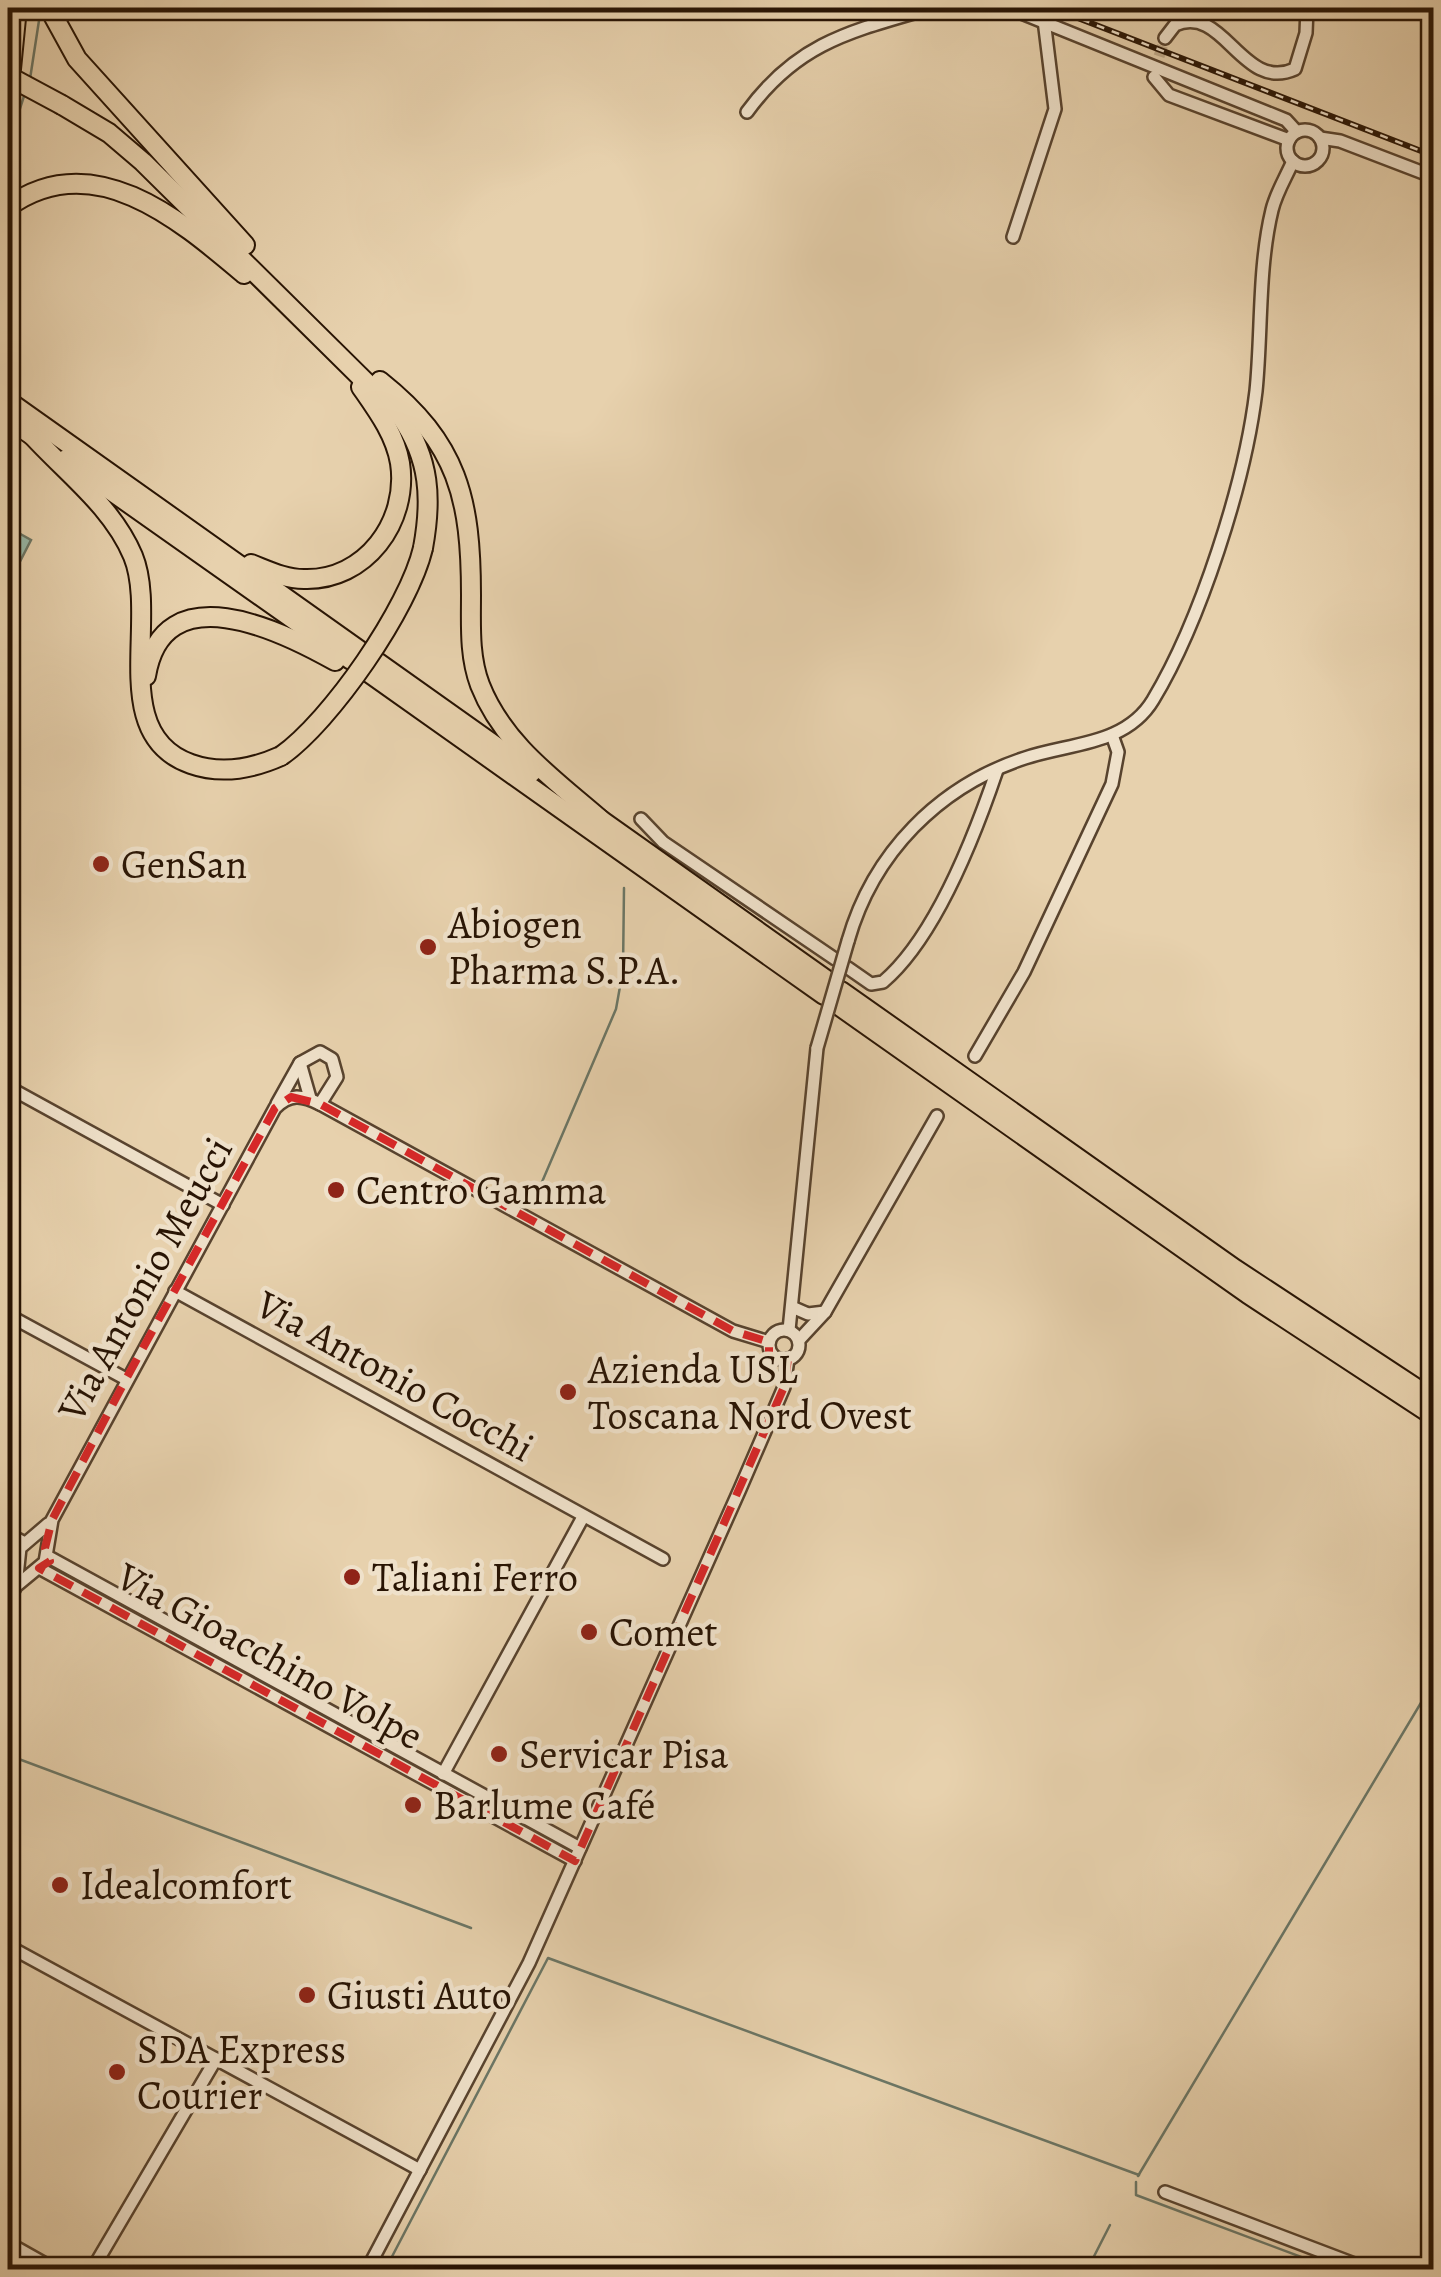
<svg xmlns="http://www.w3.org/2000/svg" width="1441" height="2277" font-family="Alegreya,serif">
	<rect width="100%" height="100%" fill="#e7d1ad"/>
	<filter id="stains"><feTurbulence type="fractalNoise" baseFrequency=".002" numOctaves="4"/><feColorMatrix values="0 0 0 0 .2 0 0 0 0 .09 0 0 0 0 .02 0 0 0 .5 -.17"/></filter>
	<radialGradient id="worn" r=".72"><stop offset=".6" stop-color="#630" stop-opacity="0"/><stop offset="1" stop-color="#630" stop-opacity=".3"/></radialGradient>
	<!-- water -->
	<polygon fill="#97b7a6" stroke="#6b7665" stroke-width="2.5" points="8,527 31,540 8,585"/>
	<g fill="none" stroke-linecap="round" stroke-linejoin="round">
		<!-- stream -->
		<g stroke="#6b7665" stroke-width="2.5">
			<polyline points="30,79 40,14"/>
			<polyline points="8,146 24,96"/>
			<polyline points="533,1203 616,1009 623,970 624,888"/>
			<polyline points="8,1755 471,1928"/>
			<polyline points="1138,2176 1434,1681"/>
			<polyline points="1136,2182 1136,2195 1336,2270"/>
			<polyline points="385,2270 548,1958 1139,2175"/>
			<polyline points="1087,2270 1110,2225"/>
		</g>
		<!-- minor-tunnel -->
		<polyline stroke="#c1ab8b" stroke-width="11" stroke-dasharray="11 5.5" stroke-linecap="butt" points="1154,72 1165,38"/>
		<defs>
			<g id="minor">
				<polyline points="1009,8 1286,120 1297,132"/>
				<path d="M1165,38L1175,25C1224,3 1242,93 1295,69L1306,33L1307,8"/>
				<polyline points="1154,77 1169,95 1289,140"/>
				<path d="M747,112C798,42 852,31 931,8"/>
				<circle cx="1305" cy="148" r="18"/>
				<polyline points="1320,138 1340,141 1434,177"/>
				<polyline points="1013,237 1055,109 1044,20"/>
				<polyline points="641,819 663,842 835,959"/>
				<path d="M848,941C873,853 939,786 1025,758C1070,743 1126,745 1153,700C1200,622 1245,483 1256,391C1262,332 1258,268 1272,210C1276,193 1286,177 1293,161"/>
				<path d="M848,968L871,984L883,982C936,937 975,835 997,770"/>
				<polyline points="975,1056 1024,972 1112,784 1118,752 1112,735"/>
				<polyline points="300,1063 310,1098"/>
				<polyline points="8,1087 223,1205"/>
				<polyline points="277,1104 300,1063 320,1052 332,1059 337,1077 320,1104"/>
				<polyline points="175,1291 663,1559"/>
				<polyline points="792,1307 808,1314 825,1312"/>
				<polyline points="8,1315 126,1379"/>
				<circle cx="784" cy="1345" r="15"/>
				<polyline points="789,1330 817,1048"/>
				<polyline points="799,1340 825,1312 937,1116"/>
				<polyline points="8,1534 25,1543"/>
				<polyline points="47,1556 580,1848"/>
				<polyline points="39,1568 575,1861"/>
				<polyline points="16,1586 20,1548 48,1524"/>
				<path d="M8,1601L16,1586L45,1562L52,1520L275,1108C290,1093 302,1095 320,1104L733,1331L769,1342"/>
				<polyline points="443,1774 583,1517"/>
				<polyline points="8,1946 420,2170"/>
				<polyline points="1165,2192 1370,2270"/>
				<polyline points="8,2243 56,2270"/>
				<polyline points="92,2270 216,2059"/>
				<polyline points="367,2270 529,1963 740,1489 784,1387 788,1359"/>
			</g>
			<polyline id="primary" points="11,69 17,8"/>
			<g id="trunk">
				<polyline points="49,8 77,59 245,245"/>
				<path d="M62,105L109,133L143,162L401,417C430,459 432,499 423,548"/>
				<path d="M8,207C93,145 180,220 244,274"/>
				<path d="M380,381C458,443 471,499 471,595C471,625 469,656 480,685C503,744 555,780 601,820"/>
				<polyline points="8,401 359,650"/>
				<polyline points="8,419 36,438"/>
				<path d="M30,433C66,473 112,506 133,556C159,619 107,735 191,764C222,775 252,769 281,756"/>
				<polyline points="66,459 351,660"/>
				<path d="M251,564C269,571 285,579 304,579C365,581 409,522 400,463C395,434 377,410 361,387"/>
				<polyline points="373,659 532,772"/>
				<polyline points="365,670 824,995"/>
				<path d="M146,676C163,573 280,630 335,661"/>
				<polyline points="594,815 828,981"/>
				<polyline points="841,991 1235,1269 1434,1400"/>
				<polyline points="838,1005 1248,1294 1434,1416"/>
			</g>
		</defs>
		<!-- minor casing -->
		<use href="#minor" stroke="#58432e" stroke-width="16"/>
		<!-- primary casing -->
		<use href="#primary" stroke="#281404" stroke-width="22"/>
		<!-- trunk casing -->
		<use href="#trunk" stroke="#281404" stroke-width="22"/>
		<!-- minor -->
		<use href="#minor" stroke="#efe1ca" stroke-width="11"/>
		<!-- primary -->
		<use href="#primary" stroke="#e7d1ad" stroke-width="18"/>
		<!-- trunk -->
		<use href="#trunk" stroke="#e7d1ad" stroke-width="18"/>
		<defs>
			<polyline id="rail" points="1052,8 1434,156"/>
		</defs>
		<!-- rail casing -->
		<use href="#rail" stroke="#281404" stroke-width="6"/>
		<!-- rail -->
		<use href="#rail" stroke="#efe1ca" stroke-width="2.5" stroke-dasharray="8" stroke-linecap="butt"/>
		<defs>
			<polyline id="minor-bridge" points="817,1048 848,941"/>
			<g id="trunk-bridge">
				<polyline points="8,76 62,105"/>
				<path d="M281,756C331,721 409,608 423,548"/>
			</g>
		</defs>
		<!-- minor-bridge casing -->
		<use href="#minor-bridge" stroke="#58432e" stroke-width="16" stroke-linecap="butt"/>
		<!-- trunk-bridge casing -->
		<use href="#trunk-bridge" stroke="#281404" stroke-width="22" stroke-linecap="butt"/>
		<!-- minor-bridge -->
		<use href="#minor-bridge" stroke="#efe1ca" stroke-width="11"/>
		<!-- trunk-bridge -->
		<use href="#trunk-bridge" stroke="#e7d1ad" stroke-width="18"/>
	</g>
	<!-- marked area -->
	<path fill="none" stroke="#d62828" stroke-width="8" stroke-dasharray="20 12" stroke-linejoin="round" d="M291,1097L320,1104L733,1331L769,1342V1361L788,1359L784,1387L575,1861L39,1568L50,1561L45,1548L52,1520L126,1379L275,1108Z"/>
	<!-- markers -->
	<g fill="#8f2418" stroke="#efe1ca" stroke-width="4">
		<circle cx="101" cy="864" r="10"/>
		<circle cx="428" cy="947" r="10"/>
		<circle cx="336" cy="1190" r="10"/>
		<circle cx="568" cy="1392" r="10"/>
		<circle cx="352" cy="1577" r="10"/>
		<circle cx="589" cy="1632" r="10"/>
		<circle cx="499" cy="1754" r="10"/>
		<circle cx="413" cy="1805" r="10"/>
		<circle cx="60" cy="1885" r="10"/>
		<circle cx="307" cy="1995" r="10"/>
		<circle cx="117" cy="2072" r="10"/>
	</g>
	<g text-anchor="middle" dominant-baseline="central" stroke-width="9" stroke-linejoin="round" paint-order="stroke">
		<!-- poi labels -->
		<g font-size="40" fill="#281404" stroke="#efe1ca" text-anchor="start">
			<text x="121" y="864">GenSan</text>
			<text x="448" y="924">Abiogen<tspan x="448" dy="46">Pharma S.P.A.</tspan></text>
			<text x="356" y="1190">Centro Gamma</text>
			<text x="588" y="1369">Azienda USL<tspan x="588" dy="46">Toscana Nord Ovest</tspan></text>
			<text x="372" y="1577">Taliani Ferro</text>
			<text x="609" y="1632">Comet</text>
			<text x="519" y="1754">Servicar Pisa</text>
			<text x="433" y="1805">Barlume Café</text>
			<text x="80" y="1885">Idealcomfort</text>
			<text x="327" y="1995">Giusti Auto</text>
			<text x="137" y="2049">SDA Express<tspan x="137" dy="46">Courier</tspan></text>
		</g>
		<!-- street labels -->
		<g font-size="40" fill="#281404" stroke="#efe1ca">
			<text transform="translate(145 1279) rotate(-61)">Via Antonio Meucci</text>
			<text transform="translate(395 1376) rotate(29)">Via Antonio Cocchi</text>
			<text transform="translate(270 1656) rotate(29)">Via Gioacchino Volpe</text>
		</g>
	</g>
	<!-- margin -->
	<rect width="1441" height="2277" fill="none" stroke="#e7d1ad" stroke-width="40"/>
	<rect x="10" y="10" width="1421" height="2257" fill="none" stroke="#281404" stroke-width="5"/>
	<rect x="20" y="20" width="1401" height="2237" fill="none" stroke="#281404" stroke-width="2.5"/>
	<rect width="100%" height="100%" filter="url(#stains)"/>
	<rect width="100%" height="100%" fill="url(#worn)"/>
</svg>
